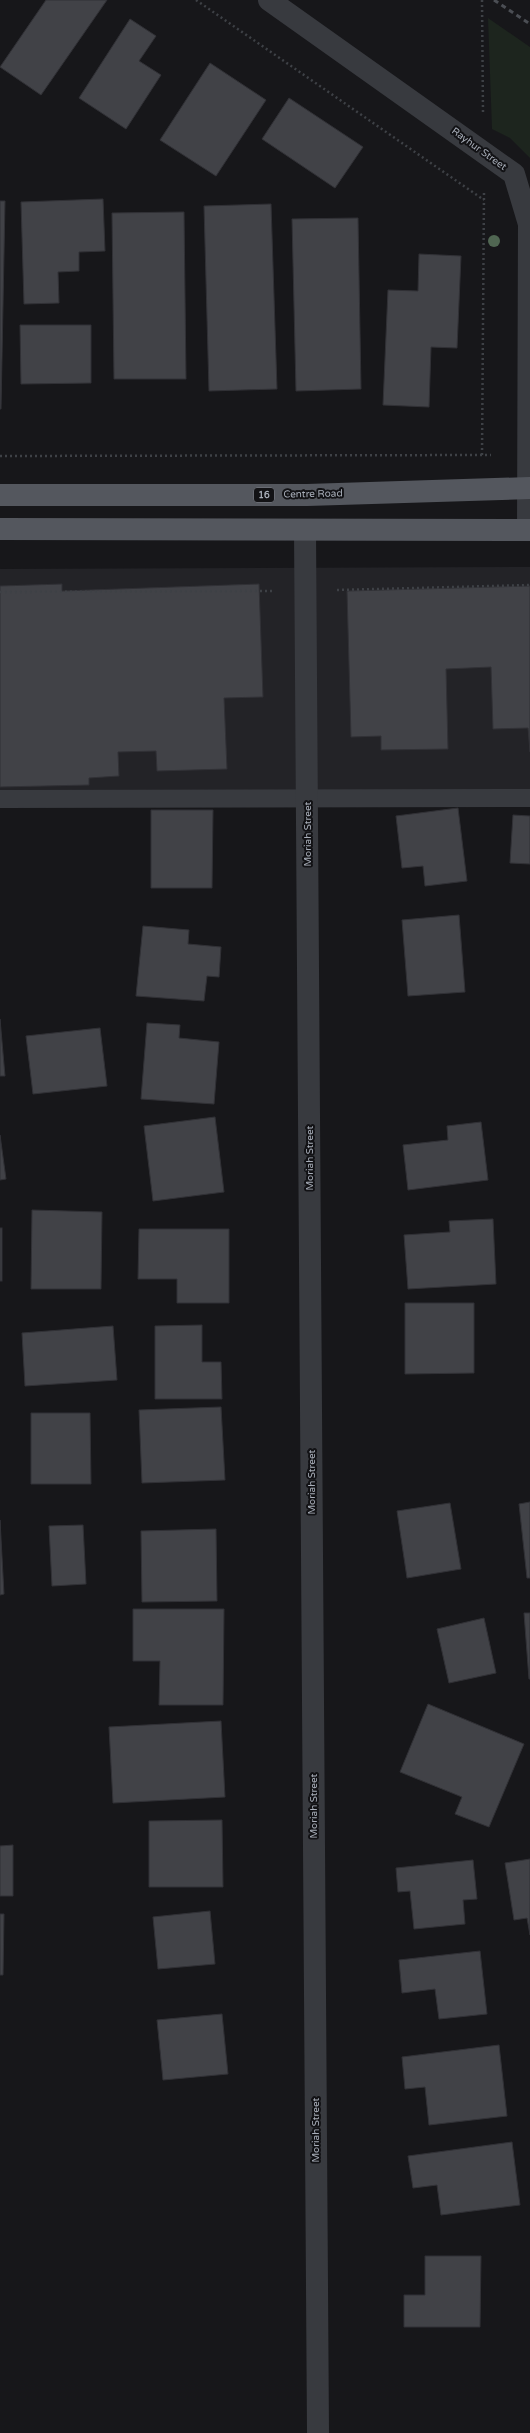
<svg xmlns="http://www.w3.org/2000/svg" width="530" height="2433" font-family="'Varela Round',sans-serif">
	<rect width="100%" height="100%" fill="#17171a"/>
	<!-- built -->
	<polygon fill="#232327" points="530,567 530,797 0,803 0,569"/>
	<!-- green -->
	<polygon fill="#1d251e" points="488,18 530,47 530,158 510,138 492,129"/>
	<!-- building -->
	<g fill="#414247" stroke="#313136">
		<polygon points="46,0 107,0 41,95 0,67"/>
		<polygon points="130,19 156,36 139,61 161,75 126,129 79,98"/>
		<polygon points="210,63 266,100 216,176 160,140"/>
		<polygon points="289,98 363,147 335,188 262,139"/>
		<polygon points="103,199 105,251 79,252 79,271 58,272 59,303 24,304 21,202"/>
		<polygon points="0,201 5,201 1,409 0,409"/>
		<polygon points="271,204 277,389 209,391 204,206"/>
		<polygon points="184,212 186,379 114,379 112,213"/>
		<polygon points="358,218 361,389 296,391 292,219"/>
		<polygon points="419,254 461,256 457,348 431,347 429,407 383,405 388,290 418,291"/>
		<polygon points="20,325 91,325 91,383 21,384"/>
		<polygon points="62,584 62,591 259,584 263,697 224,698 227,769 157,771 156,751 118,752 119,776 89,778 89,785 0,787 0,586"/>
		<polygon points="530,586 530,752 528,728 493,729 491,667 446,669 448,749 381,750 381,736 351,737 347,591"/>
		<polygon points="458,808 467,881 425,886 423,866 402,868 396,816"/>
		<polygon points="151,810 213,810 212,888 151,888"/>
		<polygon points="513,815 530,816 530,864 510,863"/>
		<polygon points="459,915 465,992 408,996 402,920"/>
		<polygon points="143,926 189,930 188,944 221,947 219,977 207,976 204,1001 136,996"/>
		<polygon points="0,1019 5,1076 0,1076"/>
		<polygon points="147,1023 180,1025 179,1038 219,1042 214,1104 141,1099"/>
		<polygon points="100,1028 107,1086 33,1094 26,1036"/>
		<polygon points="215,1117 224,1192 153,1201 144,1126"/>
		<polygon points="481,1122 488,1180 408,1190 403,1145 448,1140 447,1126"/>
		<polygon points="0,1135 6,1179 0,1180"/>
		<polygon points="32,1210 102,1212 101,1289 31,1289"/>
		<polygon points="493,1219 496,1284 408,1289 404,1235 450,1232 449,1221"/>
		<rect x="0" y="1228" width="2" height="53"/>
		<polygon points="139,1229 229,1229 229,1303 177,1303 177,1279 138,1279"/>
		<polygon points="405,1303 474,1303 474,1373 405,1374"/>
		<polygon points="202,1325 202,1362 221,1362 222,1399 155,1399 155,1326"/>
		<polygon points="113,1326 117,1380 25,1386 22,1333"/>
		<polygon points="221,1407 225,1480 142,1483 139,1410"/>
		<polygon points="31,1413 90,1413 91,1484 31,1484"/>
		<polygon points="530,1502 530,1578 527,1578 519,1504"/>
		<polygon points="450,1503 461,1569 407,1578 397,1511"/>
		<polygon points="0,1520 4,1594 0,1595"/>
		<polygon points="83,1525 86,1584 52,1586 49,1526"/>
		<polygon points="216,1529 217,1601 142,1602 141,1531"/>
		<polygon points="133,1609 224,1609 223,1705 159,1705 160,1661 133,1661"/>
		<polygon points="524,1613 530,1613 530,1679 529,1679"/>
		<polygon points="484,1618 496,1673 449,1683 437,1629"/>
		<polygon points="428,1704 524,1744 489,1827 455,1814 462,1797 400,1772"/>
		<polygon points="221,1721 225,1797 113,1803 109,1727"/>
		<polygon points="222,1820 223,1887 149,1887 149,1821"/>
		<polygon points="13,1845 13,1896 0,1896 0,1846"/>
		<polygon points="530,1859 530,1935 527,1918 514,1920 505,1863"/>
		<polygon points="473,1860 477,1899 463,1900 465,1924 414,1929 410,1891 398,1892 396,1868"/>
		<polygon points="210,1911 215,1964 158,1969 153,1917"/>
		<polygon points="0,1914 4,1914 3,1975 0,1975"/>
		<polygon points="480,1951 487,2014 439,2019 435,1989 402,1993 399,1960"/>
		<polygon points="222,2014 228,2074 163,2080 157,2020"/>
		<polygon points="499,2045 507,2116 429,2125 425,2087 405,2089 402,2057"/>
		<polygon points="512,2142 520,2205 441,2215 437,2185 413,2188 408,2156"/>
		<polygon points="425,2256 481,2256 480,2327 404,2327 404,2295 425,2295"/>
	</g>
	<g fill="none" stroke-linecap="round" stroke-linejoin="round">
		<!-- path -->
		<g stroke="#3e4146" stroke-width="2.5" stroke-dasharray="2 3" stroke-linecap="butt">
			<polyline points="196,0 484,200"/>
			<polyline points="482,0 483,113"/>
			<polyline points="482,455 484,192"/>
			<polyline points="0,456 491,455"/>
			<polyline points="337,590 530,585"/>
			<polyline points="0,592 274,591"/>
		</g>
		<!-- service -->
		<polyline stroke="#383a3f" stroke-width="18" points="0,799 530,798"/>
		<!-- minor -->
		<g stroke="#383a3f" stroke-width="22">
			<polyline points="269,0 514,174 529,224 528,530"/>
			<polyline points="305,530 318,2433"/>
		</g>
		<!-- primary -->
		<g stroke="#54575e" stroke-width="22">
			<polyline points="0,495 307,495 530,488"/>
			<polyline points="0,529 530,530"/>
		</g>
		<!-- rail -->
		<polyline stroke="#4b4e54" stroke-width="3" stroke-dasharray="5 4" stroke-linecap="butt" points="494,0 530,24"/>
	</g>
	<!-- trees -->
	<circle fill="#506652" cx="494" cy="241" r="6"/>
	<g text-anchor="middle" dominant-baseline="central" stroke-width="4" stroke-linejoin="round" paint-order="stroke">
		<!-- shield labels -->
		<rect fill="#121215" stroke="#7c8088" stroke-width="1" x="254" y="488" width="20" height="14" rx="3"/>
		<g font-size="9" font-weight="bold" fill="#a9afba">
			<text x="264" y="495">16</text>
		</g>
		<!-- street labels -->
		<g font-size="10" fill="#a9afba" stroke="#121215">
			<text transform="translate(479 149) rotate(36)">Rayhur Street</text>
			<text transform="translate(313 494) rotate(-1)">Centre Road</text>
			<text transform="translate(308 834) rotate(-90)">Moriah Street</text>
			<text transform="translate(310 1158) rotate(-90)">Moriah Street</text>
			<text transform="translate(312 1482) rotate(-90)">Moriah Street</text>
			<text transform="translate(314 1806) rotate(-90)">Moriah Street</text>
			<text transform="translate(316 2130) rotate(-90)">Moriah Street</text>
		</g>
	</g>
</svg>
